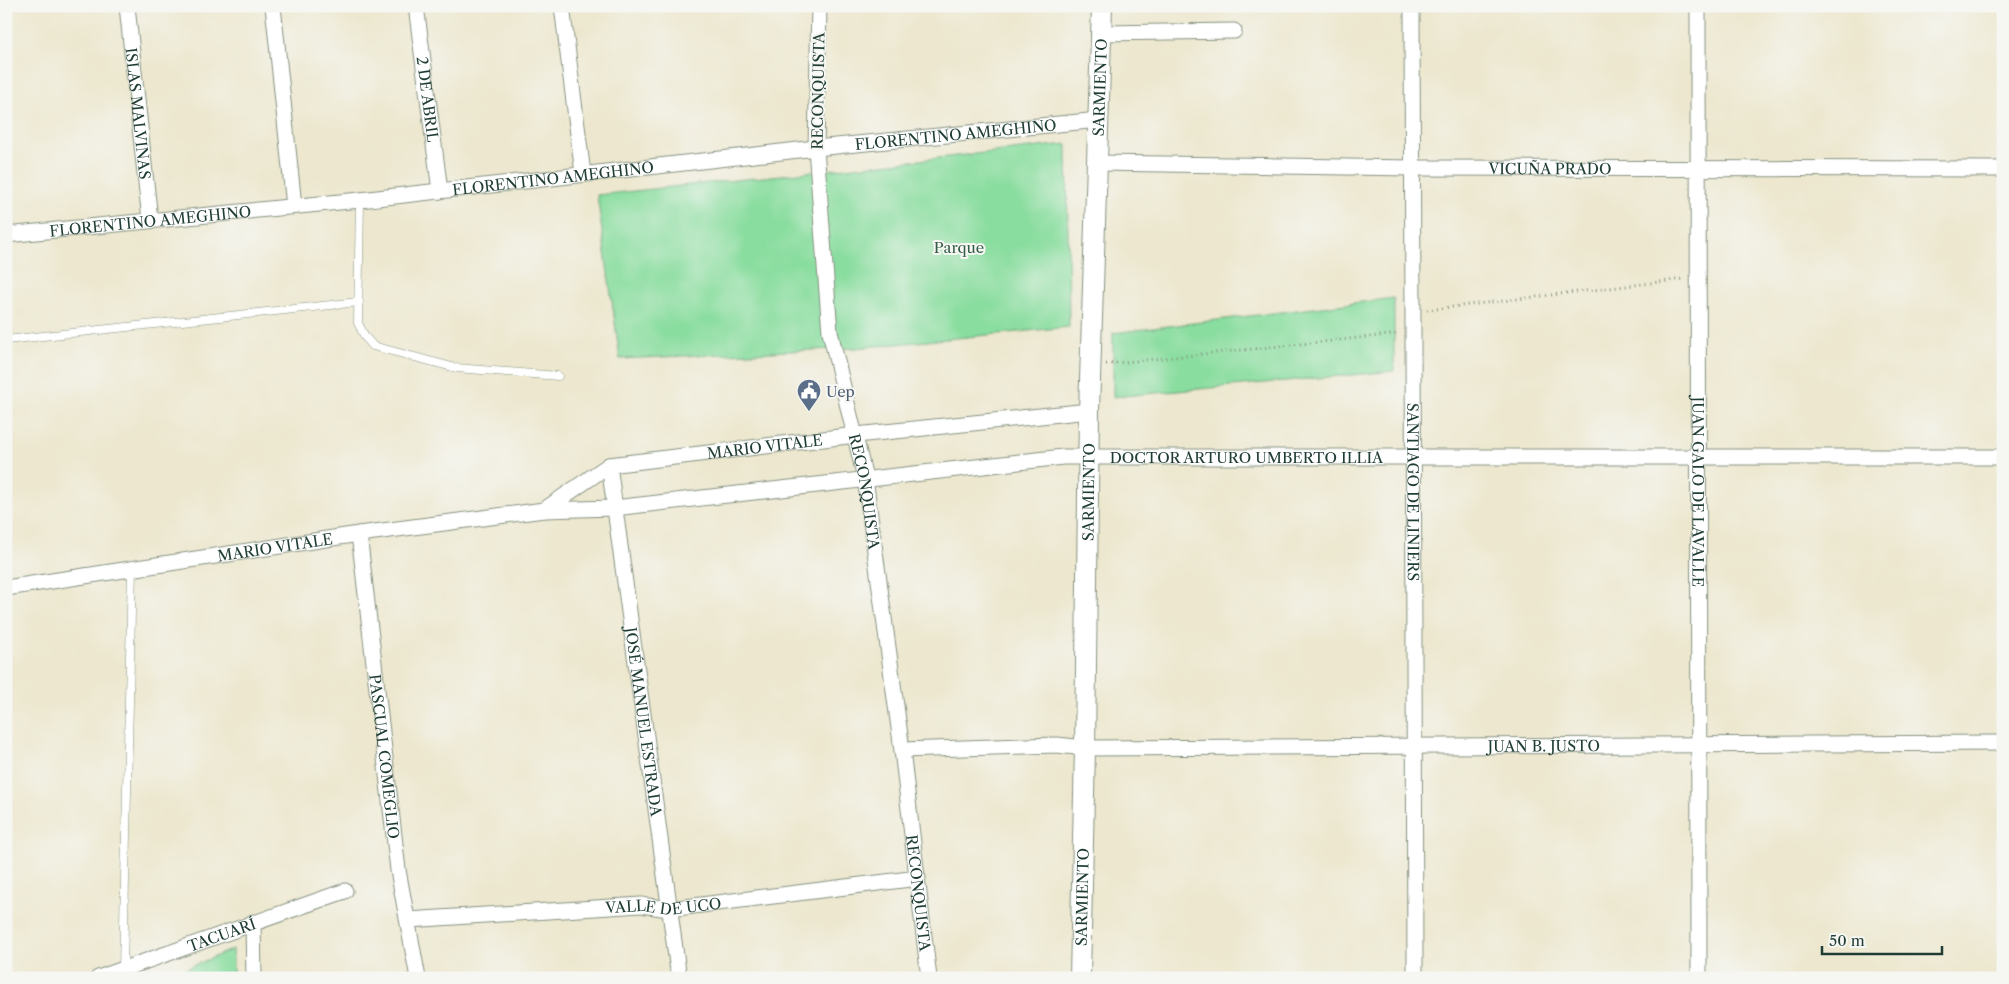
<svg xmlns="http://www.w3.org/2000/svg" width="2009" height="984" font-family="'Libre Caslon Text',serif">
	<rect width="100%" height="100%" fill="#f6f6f2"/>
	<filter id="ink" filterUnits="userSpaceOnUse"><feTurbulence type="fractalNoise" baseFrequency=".02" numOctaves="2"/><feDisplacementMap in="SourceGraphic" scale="10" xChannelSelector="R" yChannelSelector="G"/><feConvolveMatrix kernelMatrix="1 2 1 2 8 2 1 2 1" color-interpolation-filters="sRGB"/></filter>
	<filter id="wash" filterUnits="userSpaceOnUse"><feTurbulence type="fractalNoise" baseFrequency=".0096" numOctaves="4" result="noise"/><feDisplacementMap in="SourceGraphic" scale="20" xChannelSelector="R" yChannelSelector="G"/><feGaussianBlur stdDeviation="1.12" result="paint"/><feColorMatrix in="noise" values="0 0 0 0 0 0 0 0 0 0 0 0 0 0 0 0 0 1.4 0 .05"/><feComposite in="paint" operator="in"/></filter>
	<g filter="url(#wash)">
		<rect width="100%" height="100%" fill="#ece7ce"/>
		<!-- park -->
		<g fill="#89dd9f" stroke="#548d6a">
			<polygon points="1067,144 1069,327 856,348 620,359 597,195"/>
			<polygon points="1394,298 1394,371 1113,397 1113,333"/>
			<polygon points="233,949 233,978 164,978"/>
		</g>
	</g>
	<g filter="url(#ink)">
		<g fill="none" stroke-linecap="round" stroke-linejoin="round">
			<defs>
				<g id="service">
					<polyline points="360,200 358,323 365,337 373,346 456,368 558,376"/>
					<polyline points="6,340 359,302"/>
					<polyline points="123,969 132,567"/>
				</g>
				<g id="minor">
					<path id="s1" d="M127,6L150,220"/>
					<polyline points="273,6 294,206"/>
					<path id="s2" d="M416,6L440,191"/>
					<polyline points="562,6 583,174"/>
					<path id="s3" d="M819,6L816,148L830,332L865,478L902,750L929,978"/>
					<path id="s4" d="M1412,6L1415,978"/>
					<path id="s5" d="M1698,6L1699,978"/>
					<polyline points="1102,33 1234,31"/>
					<path id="s6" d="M1098,163L1413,168L2003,169"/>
					<path id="s7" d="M6,235L360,200L816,148L1099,120"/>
					<path id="s8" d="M609,465L679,978"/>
					<path id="s9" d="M544,510L609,465L856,435L1089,411"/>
					<path id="s10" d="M359,534L398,870L418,978"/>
					<path id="s11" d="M6,588L359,534L544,510L614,508L1063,457H2003"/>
					<path id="s12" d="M902,750L1057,745L1085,748L2003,743"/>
					<path id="s13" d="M408,920L641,905L669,909L918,878"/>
					<polyline points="253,922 254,978"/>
					<path id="s14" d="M98,978L345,891"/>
				</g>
				<g id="tertiary">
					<path id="s15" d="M1080,978L1085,748L1089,411L1102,6"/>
				</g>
			</defs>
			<!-- service casing -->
			<use href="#service" stroke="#869281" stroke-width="9"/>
			<!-- minor casing -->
			<use href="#minor" stroke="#869281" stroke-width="17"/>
			<!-- tertiary casing -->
			<use href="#tertiary" stroke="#869281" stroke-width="22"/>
			<!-- path -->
			<g stroke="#869281" stroke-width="3" stroke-dasharray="1 4" stroke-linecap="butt">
				<polyline points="1427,310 1684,279"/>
				<polyline points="1106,364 1398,334"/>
			</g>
			<!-- service -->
			<use href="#service" stroke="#fff" stroke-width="8"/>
			<!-- minor -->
			<use href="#minor" stroke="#fff" stroke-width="15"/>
			<!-- tertiary -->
			<use href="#tertiary" stroke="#fff" stroke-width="20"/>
		</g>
	</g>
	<!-- icons -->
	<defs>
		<symbol id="civic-pin" viewBox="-11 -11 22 30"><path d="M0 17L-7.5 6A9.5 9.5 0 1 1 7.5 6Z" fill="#5c6f8a" stroke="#f6f6f2"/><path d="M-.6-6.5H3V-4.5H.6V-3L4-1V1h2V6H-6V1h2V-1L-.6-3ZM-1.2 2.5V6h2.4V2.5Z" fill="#fff"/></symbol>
	</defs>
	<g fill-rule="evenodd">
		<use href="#civic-pin" x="795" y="377" width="28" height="38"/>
	</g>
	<g text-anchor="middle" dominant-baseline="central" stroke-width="4" stroke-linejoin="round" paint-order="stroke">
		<!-- street labels -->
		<g font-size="15" fill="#1f3d34" stroke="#f6f6f2">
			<text stroke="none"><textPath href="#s15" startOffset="891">SARMIENTO</textPath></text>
			<text transform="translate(818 91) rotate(-89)">RECONQUISTA</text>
			<text stroke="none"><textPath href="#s2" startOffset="94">2 DE ABRIL</textPath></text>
			<text stroke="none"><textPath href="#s1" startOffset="108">ISLAS MALVINAS</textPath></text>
			<text stroke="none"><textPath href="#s7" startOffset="955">FLORENTINO AMEGHINO</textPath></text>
			<text stroke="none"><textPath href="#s6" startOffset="452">VICUÑA PRADO</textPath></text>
			<text stroke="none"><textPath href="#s7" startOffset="550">FLORENTINO AMEGHINO</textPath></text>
			<text stroke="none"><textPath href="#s7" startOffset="145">FLORENTINO AMEGHINO</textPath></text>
			<text stroke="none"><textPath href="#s9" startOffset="236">MARIO VITALE</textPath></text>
			<text stroke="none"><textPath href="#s11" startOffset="1249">DOCTOR ARTURO UMBERTO ILLIA</textPath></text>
			<text stroke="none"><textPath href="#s3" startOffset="490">RECONQUISTA</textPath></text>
			<text stroke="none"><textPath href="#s15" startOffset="486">SARMIENTO</textPath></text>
			<text stroke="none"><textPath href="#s4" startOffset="486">SANTIAGO DE LINIERS</textPath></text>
			<text stroke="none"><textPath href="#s5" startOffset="486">JUAN GALO DE LAVALLE</textPath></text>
			<text stroke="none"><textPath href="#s11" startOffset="272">MARIO VITALE</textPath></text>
			<text stroke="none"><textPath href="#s8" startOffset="259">JOSÉ MANUEL ESTRADA</textPath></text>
			<text stroke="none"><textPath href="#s12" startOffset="642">JUAN B. JUSTO</textPath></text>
			<text stroke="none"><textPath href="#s10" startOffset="224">PASCUAL COMEGLIO</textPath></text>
			<text stroke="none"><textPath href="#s3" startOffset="895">RECONQUISTA</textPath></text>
			<text stroke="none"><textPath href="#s15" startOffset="81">SARMIENTO</textPath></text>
			<text stroke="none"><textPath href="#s13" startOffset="256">VALLE DE UCO</textPath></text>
			<text stroke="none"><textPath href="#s14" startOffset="131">TACUARÍ</textPath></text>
		</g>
		<!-- park labels -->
		<g font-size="15" fill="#345d49" stroke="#f6f6f2">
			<text x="959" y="247">Parque</text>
		</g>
		<!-- service labels -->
		<g font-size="15" fill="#4e5e75" stroke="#f6f6f2" text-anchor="start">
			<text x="826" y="391">Uep</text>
		</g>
	</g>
	<!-- margin -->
	<rect width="2009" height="984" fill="none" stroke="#f6f6f2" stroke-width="25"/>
	<!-- scale -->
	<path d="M1822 946v8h120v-8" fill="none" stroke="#1f3d34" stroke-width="2.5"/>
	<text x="1829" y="946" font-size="15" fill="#1f3d34" stroke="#f6f6f2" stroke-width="4" paint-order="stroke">50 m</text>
</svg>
